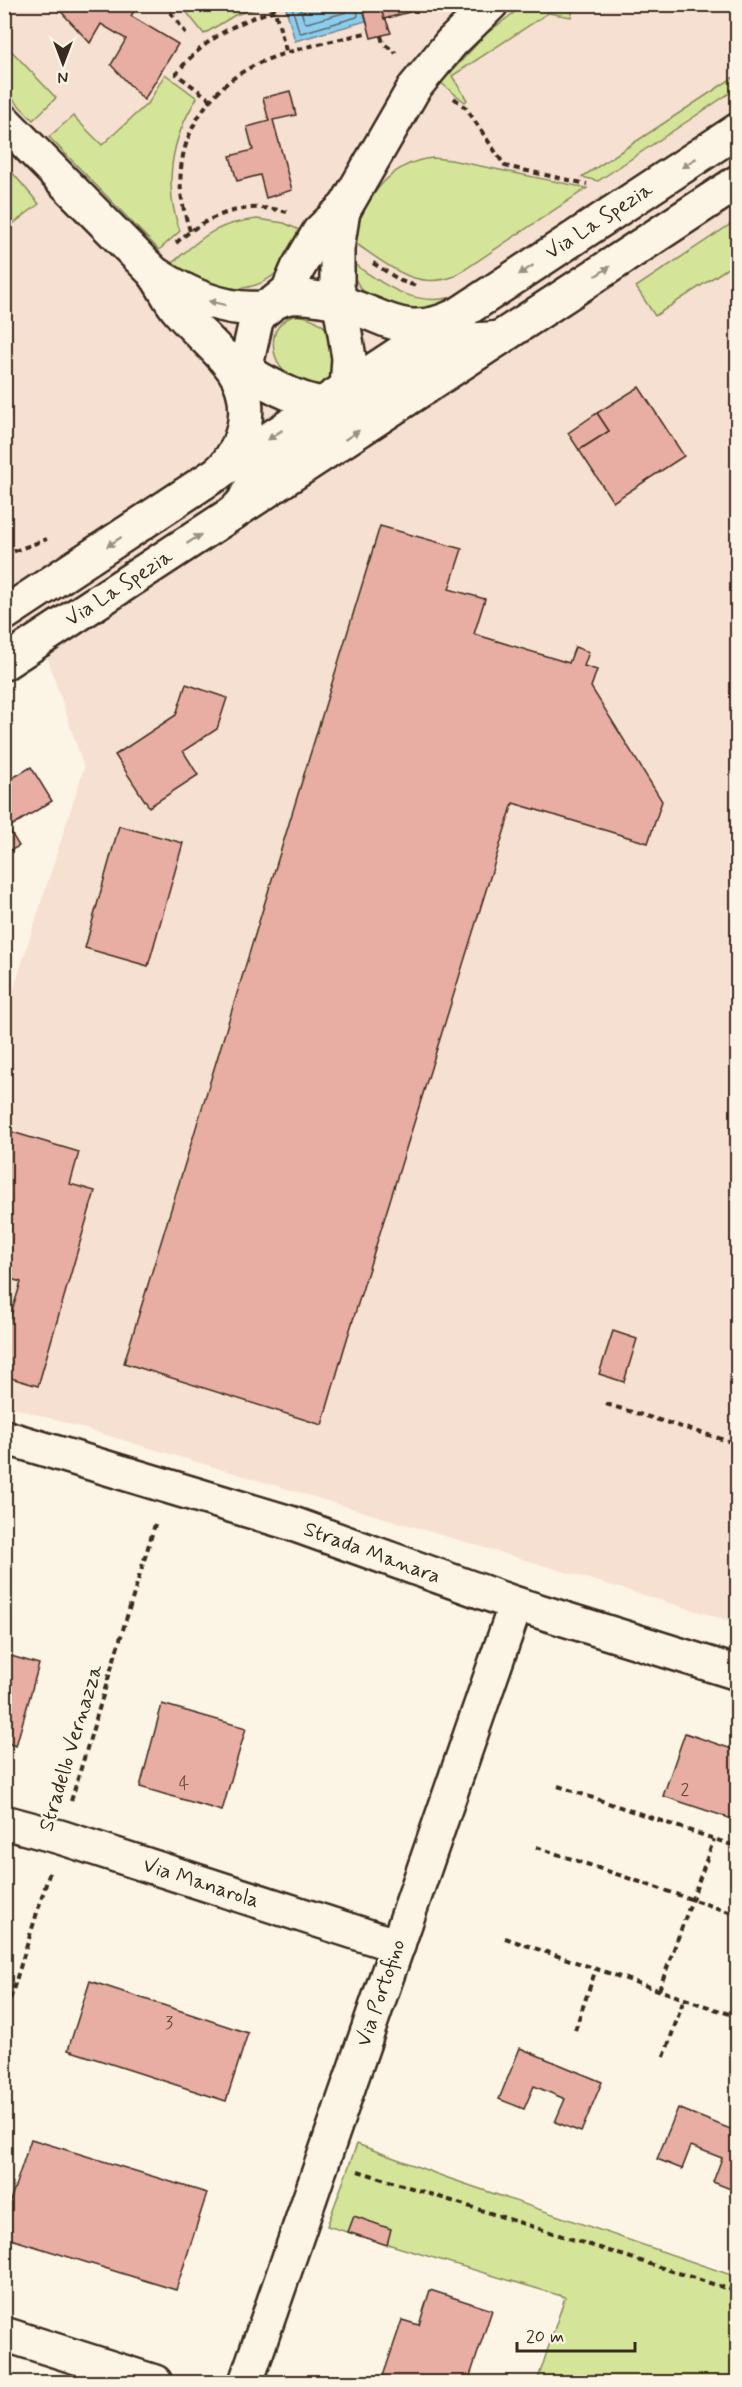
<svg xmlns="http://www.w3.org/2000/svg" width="742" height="2387" font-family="Mynerve,sans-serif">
	<rect width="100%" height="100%" fill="#fcf5e5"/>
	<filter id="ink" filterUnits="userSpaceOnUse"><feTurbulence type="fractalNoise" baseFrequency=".0167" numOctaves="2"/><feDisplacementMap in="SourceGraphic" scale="12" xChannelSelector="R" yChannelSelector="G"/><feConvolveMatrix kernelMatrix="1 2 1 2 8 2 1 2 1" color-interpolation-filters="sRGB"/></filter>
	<g filter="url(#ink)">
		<!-- built -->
		<polygon fill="#f6e0d1" points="5,5 737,5 737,1623 5,1405 5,1016 84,768 41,638 5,661 5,230 38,204 5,165"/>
		<!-- green -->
		<g fill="#d4e599" stroke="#88885c" stroke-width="1.5">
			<polygon points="259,4 260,7 235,15 204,34 181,5"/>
			<polygon points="524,5 574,5 571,17 548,13 452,76 467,100 465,102 441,83 486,34"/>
			<polygon points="5,44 56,98 33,120 5,91"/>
			<path d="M165,74L197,98C171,139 163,185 180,231L159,250L49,137L73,116L102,145L149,102Z"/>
			<polygon points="737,75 737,88 598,181 582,177"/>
			<path d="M433,158L451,160L587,188L455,276C414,292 384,262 352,241C364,201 388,162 433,158Z"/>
			<polygon points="5,164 39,204 5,230 4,230"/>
			<path d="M257,219L284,223L306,233C297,245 289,261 278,271C258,291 228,293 203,282C191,277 180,273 171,264C203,237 213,224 257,219Z"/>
			<polygon points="737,220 737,262 655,316 636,287"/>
			<path d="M351,262C385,285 416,310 459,295C447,302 434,309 420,311C389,315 353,295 351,262Z"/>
			<path d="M293,316C312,314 335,329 336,350C336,355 334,360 333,364C332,373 333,380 324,384C318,388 313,385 306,383C301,382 294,381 289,377C270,360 265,327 293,316Z"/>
			<polygon points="357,2144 445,2177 737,2277 737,2382 537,2382 565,2297 327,2226"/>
		</g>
		<!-- water -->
		<polygon fill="#8ccded" stroke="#6c8c9a" stroke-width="1.5" points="285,5 362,5 366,21 295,41"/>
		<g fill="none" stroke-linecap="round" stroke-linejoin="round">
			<!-- shore -->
			<g stroke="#5b6b71" stroke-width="1.5">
				<polyline points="291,4 299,31 301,33 357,17 358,15 356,4"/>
				<polyline points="299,4 304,21 307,23 347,12 349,4"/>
			</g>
		</g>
		<!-- building -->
		<g fill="#e8aea3" stroke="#3b2a1e" stroke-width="1.5">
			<polygon points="54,4 138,4 131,16 178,44 144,100 111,65 126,39 101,24 90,43"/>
			<polygon points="362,4 380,4 391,33 371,38"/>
			<polygon points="380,4 438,4 384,19"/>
			<polygon points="290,91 296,115 273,120 292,190 266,198 260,175 237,181 230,156 253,150 247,127 269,121 263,98"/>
			<polygon points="639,387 684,456 613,502 579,450 609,431 597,413"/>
			<polygon points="597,413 609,431 579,450 568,433"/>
			<polygon points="380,526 462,549 449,589 485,599 474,634 569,663 575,647 589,652 584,666 597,670 591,687 662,801 648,843 513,803 344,1349 322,1425 124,1363"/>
			<polygon points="186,684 227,698 217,729 183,751 198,775 149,807 115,755 176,715"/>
			<polygon points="31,767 52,801 8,828 19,846 4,854 4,783"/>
			<polygon points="119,826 183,843 148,966 85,948"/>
			<polygon points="12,1132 79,1152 70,1184 95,1191 38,1386 4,1376 4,1337 21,1282 4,1277 4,1156"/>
			<polygon points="613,1331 637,1339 624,1382 599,1374"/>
			<polygon points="4,1654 39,1664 16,1746 4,1742"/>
			<polygon points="162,1704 246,1728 222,1811 140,1787"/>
			<polygon points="685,1733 738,1751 738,1821 663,1796"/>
			<polygon points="90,1981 248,2033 226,2101 68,2050"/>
			<polygon points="520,2048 602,2082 581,2132 555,2122 565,2099 534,2086 524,2109 499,2099"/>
			<polygon points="678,2108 738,2132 738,2192 713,2182 722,2158 691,2146 682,2169 657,2159"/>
			<polygon points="31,2139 207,2193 176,2290 4,2237 4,2219"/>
			<polygon points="354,2216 391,2229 387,2245 348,2232"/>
			<polygon points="430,2290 492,2310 468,2382 399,2382 383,2376 402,2320 419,2325"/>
		</g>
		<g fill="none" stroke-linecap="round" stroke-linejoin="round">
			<defs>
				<g id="minor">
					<path d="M4,121L153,272C163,284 168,299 179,311C196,331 217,347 233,369C256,402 246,448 217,474"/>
					<path d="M157,275C187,294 223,311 260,308C269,307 274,302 282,299C295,294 314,298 327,300C378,308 399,343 455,316"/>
					<path d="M227,358C260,381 316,415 359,403C374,398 388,386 402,377C417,367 439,347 456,342C470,337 486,342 501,337"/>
					<polyline points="244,390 248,357 256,321 261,313 288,291 298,268 319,232 344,208"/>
					<polyline points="233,513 243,503 258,474 324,429 339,413 347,389 349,358 337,285 337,249 343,211 414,88 451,43 491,4"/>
					<polyline points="4,1437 290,1523 516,1604 738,1673"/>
					<polyline points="4,1822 60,1837 398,1946"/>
					<polyline points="4,2334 155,2382"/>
					<polyline points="246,2382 516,1604"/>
				</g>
				<g id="secondary">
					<polyline points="4,614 738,130"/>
					<polyline points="4,663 738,182"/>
				</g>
			</defs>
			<!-- minor casing -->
			<use href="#minor" stroke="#3b2a1e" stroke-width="38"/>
			<!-- secondary casing -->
			<use href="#secondary" stroke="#3b2a1e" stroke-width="38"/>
			<!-- path -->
			<g stroke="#3b2a1e" stroke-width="4" stroke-dasharray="6 4.5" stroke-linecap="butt">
				<polyline points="164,4 186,33"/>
				<polyline points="273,4 287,54"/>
				<polyline points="381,36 383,43 396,53"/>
				<polyline points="454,98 466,108 505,166 587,184"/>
				<path d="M211,100L176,74C203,40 234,23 275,10"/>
				<path d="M190,231C186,218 182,205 181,191C176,140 206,91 251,67C285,49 332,42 369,32"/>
				<path d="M176,243C207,215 245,200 287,212"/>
				<polyline points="373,263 401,281 419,287"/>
				<polyline points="4,555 47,539"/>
				<polyline points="606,1404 738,1444"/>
				<polyline points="558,1786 738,1847"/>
				<polyline points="71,1801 156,1521"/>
				<polyline points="536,1847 738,1915"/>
				<polyline points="505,1938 738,2017"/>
				<polyline points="659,1990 714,1839"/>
				<polyline points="4,2019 50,1871"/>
				<polyline points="575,2030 596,1969"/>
				<polyline points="664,2057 684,1999"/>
				<polyline points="358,2171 738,2292"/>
			</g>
			<!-- minor -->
			<use href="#minor" stroke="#fcf5e5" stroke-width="33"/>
			<!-- secondary -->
			<use href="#secondary" stroke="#fcf5e5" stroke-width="33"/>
		</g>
		<!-- one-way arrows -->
		<defs><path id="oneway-solid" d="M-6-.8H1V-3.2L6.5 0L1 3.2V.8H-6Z" transform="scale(1.5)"/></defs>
		<g fill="#9c9082">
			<use href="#oneway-solid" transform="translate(689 163) rotate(147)"/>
			<use href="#oneway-solid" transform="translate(526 270) rotate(147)"/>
			<use href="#oneway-solid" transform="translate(603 271) rotate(-33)"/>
			<use href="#oneway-solid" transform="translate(217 303) rotate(-166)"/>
			<use href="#oneway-solid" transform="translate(275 435) rotate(146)"/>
			<use href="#oneway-solid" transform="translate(352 435) rotate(-33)"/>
			<use href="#oneway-solid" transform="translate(194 539) rotate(-33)"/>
			<use href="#oneway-solid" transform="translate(114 542) rotate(147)"/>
		</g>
	</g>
	<g text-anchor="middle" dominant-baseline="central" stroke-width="4.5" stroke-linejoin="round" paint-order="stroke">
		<!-- number labels -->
		<g font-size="18" fill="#664b3f">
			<text x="184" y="1784">4</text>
			<text x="685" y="1790">2</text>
			<text x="169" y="2023">3</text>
		</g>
		<!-- street labels -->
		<g font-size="21" fill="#3b2a1e" stroke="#fcf5e5">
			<text transform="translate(599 221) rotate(-33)">Via La Spezia</text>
			<text transform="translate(119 588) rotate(-33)">Via La Spezia</text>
			<text transform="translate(372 1553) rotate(20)">Strada Manara</text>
			<text transform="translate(71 1748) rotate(-73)">Stradello Vernazza</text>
			<text transform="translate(201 1883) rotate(18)">Via Manarola</text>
			<text transform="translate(381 1993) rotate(-71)">Via Portofino</text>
		</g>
	</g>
	<!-- margin -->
	<rect width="742" height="2387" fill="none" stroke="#fcf5e5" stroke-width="24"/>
	<rect x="12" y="12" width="718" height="2363" fill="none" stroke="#3b2a1e" stroke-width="2" filter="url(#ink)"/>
	<!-- north arrow -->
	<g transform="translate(63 63) rotate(180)" stroke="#fcf5e5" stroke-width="4.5" paint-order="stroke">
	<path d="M0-4.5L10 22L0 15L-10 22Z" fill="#3b2a1e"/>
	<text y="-9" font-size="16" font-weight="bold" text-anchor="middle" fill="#3b2a1e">N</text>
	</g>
	<!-- scale -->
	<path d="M517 2342v9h118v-9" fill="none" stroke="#3b2a1e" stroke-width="3"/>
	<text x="526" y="2342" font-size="18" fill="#3b2a1e" stroke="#fcf5e5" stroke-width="4.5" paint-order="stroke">20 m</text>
</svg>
